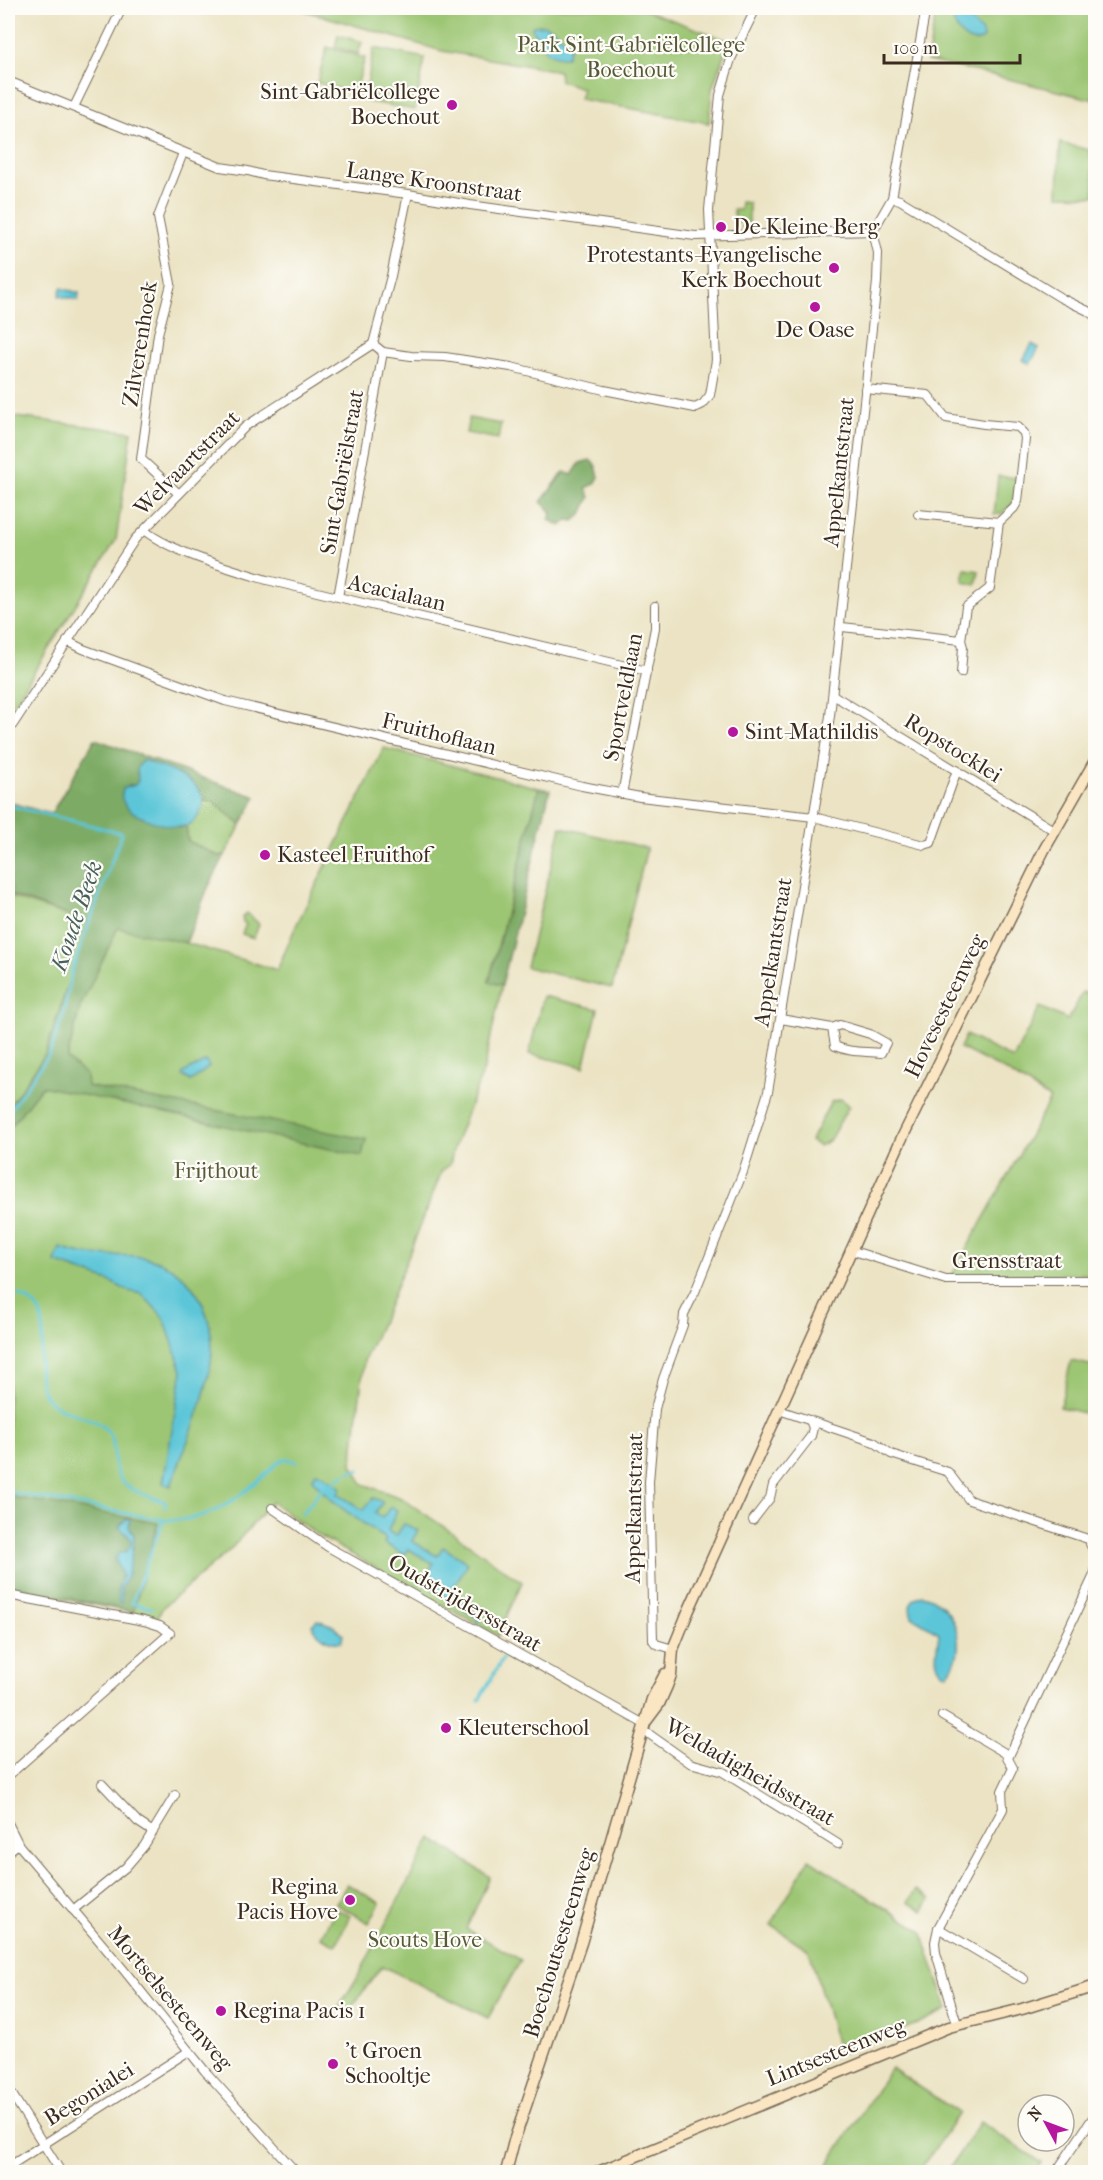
<svg xmlns="http://www.w3.org/2000/svg" width="1103" height="2180" font-family="'IM FELL French Canon',serif">
	<rect width="100%" height="100%" fill="#fdfcf7"/>
	<filter id="ink" filterUnits="userSpaceOnUse"><feTurbulence type="fractalNoise" baseFrequency=".0167" numOctaves="2"/><feDisplacementMap in="SourceGraphic" scale="12" xChannelSelector="R" yChannelSelector="G"/><feConvolveMatrix kernelMatrix="1 2 1 2 8 2 1 2 1" color-interpolation-filters="sRGB"/></filter>
	<filter id="wash" filterUnits="userSpaceOnUse"><feTurbulence type="fractalNoise" baseFrequency=".008" numOctaves="4" result="noise"/><feDisplacementMap in="SourceGraphic" scale="24" xChannelSelector="R" yChannelSelector="G"/><feGaussianBlur stdDeviation="1.35" result="paint"/><feColorMatrix in="noise" values="0 0 0 0 0 0 0 0 0 0 0 0 0 0 0 0 0 1.4 0 .05"/><feComposite in="paint" operator="in"/></filter>
	<g filter="url(#wash)">
		<rect width="100%" height="100%" fill="#ebe3c3"/>
		<!-- green -->
		<g fill="#9cc673" stroke="#6c7848" stroke-width="1.5">
			<polygon points="302,8 640,8 729,41 712,89 709,123 579,99 582,88 560,81 559,71 442,51 306,11"/>
			<path d="M937,8H1095V100C1039,87 984,72 927,61Z"/>
			<polygon points="338,35 362,42 358,54 335,47"/>
			<polygon points="327,47 365,58 355,93 317,83"/>
			<polygon points="374,48 425,58 415,110 364,101"/>
			<polygon points="1060,143 1090,150 1095,196 1058,195"/>
			<polygon points="741,202 749,203 749,228 742,229 742,222 736,221 733,210 740,210"/>
			<polygon points="8,416 132,432 116,540 8,714"/>
			<polygon points="469,418 501,424 498,439 466,433"/>
			<polygon points="998,476 1017,478 1013,503 1001,514 994,514"/>
			<polygon points="965,569 979,571 976,585 963,582"/>
			<polygon points="384,748 539,788 489,981 502,985 484,1069 454,1147 450,1164 442,1171 387,1310 364,1361 352,1464 363,1484 401,1498 440,1524 522,1582 498,1636 319,1536 272,1502 229,1551 163,1607 158,1617 8,1589 8,896 88,922 118,926 186,943 277,970 295,928"/>
			<polygon points="203,800 211,800 241,825 225,855 218,856 188,841 186,826 198,816"/>
			<polygon points="561,827 647,848 612,988 526,967"/>
			<polygon points="247,913 259,924 254,938 242,934 246,924 243,922 242,917"/>
			<polygon points="1083,992 1095,998 1095,1276 1084,1274 951,1277 1050,1099 1006,1071 960,1048 966,1035 1013,1059 1040,1007 1068,1020"/>
			<polygon points="543,996 598,1009 584,1067 529,1054"/>
			<polygon points="841,1099 849,1106 829,1141 819,1146 811,1141 813,1136 831,1102"/>
			<polygon points="1071,1361 1095,1366 1095,1416 1060,1407"/>
			<polygon points="431,1838 490,1877 466,1929 521,1960 488,2018 382,1966 348,2012 339,2007 357,1978"/>
			<polygon points="809,1859 923,1932 926,1946 948,2009 917,2024 839,2053 809,1950 771,1925"/>
			<polygon points="347,1884 380,1903 369,1923 336,1904"/>
			<polygon points="916,1890 931,1899 923,1911 908,1902"/>
			<polygon points="336,1909 350,1916 336,1945 321,1937"/>
			<polygon points="891,2068 959,2113 919,2172 823,2172"/>
			<polygon points="980,2122 1042,2163 1036,2172 947,2172"/>
		</g>
		<!-- forest -->
		<g fill="#7dab65" stroke="#5c6a42" stroke-width="1.5">
			<polygon points="590,460 596,466 599,477 595,484 586,488 590,497 582,514 574,521 568,520 561,526 549,520 552,512 541,502 564,472 572,475 580,463"/>
			<polygon points="95,739 256,797 241,825 211,800 203,800 203,797 137,772 138,781 135,785 130,785 178,828 186,826 188,841 218,856 225,855 207,890 186,943 118,928 80,1007 67,1059 86,1075 87,1086 366,1139 362,1156 42,1086 8,1130 8,1108 45,1055 88,922 8,894 8,802 51,814"/>
			<polygon points="539,788 550,790 502,985 489,982"/>
			<polygon points="8,1496 158,1523 133,1612 8,1585"/>
		</g>
		<!-- water -->
		<g fill="#5cc6d8" stroke="#4c787b" stroke-width="1.5">
			<path d="M963,13L982,32L983,39C969,48 953,30 953,16Z"/>
			<path d="M544,25L552,28L570,46L567,57C544,58 543,46 532,29L533,26Z"/>
			<polygon points="61,288 79,293 78,300 59,296"/>
			<polygon points="1032,344 1039,348 1030,364 1023,360"/>
			<path d="M143,760C164,769 220,783 198,816C194,823 187,827 179,827C162,827 110,811 124,788L135,785L138,781L137,768Z"/>
			<polygon points="206,1061 209,1067 191,1081 183,1076 183,1073"/>
			<path d="M60,1248C70,1251 81,1255 91,1255C113,1257 134,1253 155,1260C200,1277 218,1323 210,1369C203,1407 184,1449 171,1486L163,1483L182,1371L164,1318L142,1294L128,1291L109,1281L55,1262Z"/>
			<path d="M316,1472L322,1474L341,1488L338,1494L363,1510L373,1498L383,1502L375,1513L382,1518L391,1507L397,1510L388,1531L396,1536L404,1524L418,1530L412,1541L437,1556L443,1547L468,1563L450,1593L481,1617V1621L477,1622V1618L424,1583L433,1563L408,1549L404,1555L384,1543L386,1539C361,1521 331,1504 312,1479Z"/>
			<path d="M126,1519H130L129,1527L134,1535V1544L128,1574L121,1589L122,1604L119,1603L118,1590L122,1575L115,1559L120,1552H125C138,1541 128,1536 119,1527Z"/>
			<path d="M922,1595C954,1601 971,1649 947,1674C930,1668 938,1647 939,1633L912,1617C908,1606 910,1599 922,1595Z"/>
			<path d="M317,1620L334,1626L343,1635L341,1642C329,1644 317,1635 312,1625Z"/>
		</g>
		<g fill="none" stroke-linecap="round" stroke-linejoin="round">
			<!-- stream -->
			<g stroke="#5cc6d8" stroke-width="3">
				<polyline points="8,805 122,833 72,970 63,1015 50,1053 8,1113"/>
				<polyline points="8,1291 10,1292"/>
				<path d="M18,1295C64,1312 30,1357 42,1389C54,1417 82,1410 102,1426C124,1442 105,1466 124,1483C134,1493 152,1497 165,1502V1507"/>
				<polyline points="350,1472 359,1470"/>
				<polyline points="332,1483 345,1474"/>
				<polyline points="8,1492 163,1520"/>
				<polyline points="302,1514 322,1488"/>
				<path d="M151,1608L132,1603L163,1520C207,1523 234,1502 266,1474C271,1470 277,1461 284,1459C288,1458 293,1461 297,1462"/>
				<polyline points="479,1700 503,1658"/>
			</g>
		</g>
	</g>
	<g filter="url(#ink)">
		<g fill="none" stroke-linecap="round" stroke-linejoin="round">
			<defs>
				<g id="street">
					<polyline points="8,81 220,167 248,171 263,175 408,194 470,205 695,236 873,231"/>
					<polyline points="74,107 122,8"/>
					<polyline points="892,198 900,200 1061,298 1088,311 1096,317"/>
					<polyline points="873,231 892,198 926,8"/>
					<polyline points="373,344 383,352 411,356 445,357 511,367 604,390 695,408 703,404 710,395 716,360 709,210 720,95 731,59 756,8"/>
					<polyline points="373,344 391,276 408,194"/>
					<polyline points="179,494 141,459 158,334 171,284 158,217 183,153"/>
					<polyline points="918,514 999,522"/>
					<path d="M145,531C174,553 231,569 267,580L647,671"/>
					<polyline points="338,597 383,352"/>
					<polyline points="842,627 961,640 966,607 990,588 999,522 1014,508 1018,501 1025,439 1024,433 1018,427 984,424 946,418 928,395 865,389"/>
					<polyline points="961,640 963,647 961,673"/>
					<polyline points="67,641 83,649 225,701 582,786 640,797 814,817 924,845 931,843 957,770"/>
					<polyline points="833,695 1055,831"/>
					<polyline points="8,732 135,539 246,426 373,344"/>
					<polyline points="622,794 655,628 655,606"/>
					<path d="M781,1019L832,1028L840,1025L870,1034L886,1043L881,1053C865,1051 850,1053 835,1046L832,1028"/>
					<polyline points="850,1250 946,1280 1096,1280"/>
					<polyline points="779,1410 874,1442 891,1454 948,1472 969,1500 1091,1540"/>
					<polyline points="272,1508 328,1547 644,1724"/>
					<polyline points="753,1520 770,1498 773,1485 811,1436 813,1428 810,1420"/>
					<polyline points="1096,1534 1090,1544 1096,1554"/>
					<polyline points="8,1595 144,1621 160,1626 170,1633 8,1776"/>
					<polyline points="673,1649 656,1644 653,1640 649,1482 655,1409 663,1379 683,1325 684,1314 695,1292 743,1172 768,1092 830,716 877,282 878,253 873,231"/>
					<polyline points="942,1716 1005,1753 1013,1768 1002,1791 1003,1809 938,1928 935,1942 936,1953 957,2024"/>
					<polyline points="642,1732 649,1734 690,1763 723,1772 838,1844"/>
					<polyline points="1008,1758 1094,1575 1096,1568"/>
					<polyline points="102,1784 138,1822 153,1832"/>
					<polyline points="8,1823 18,1843"/>
					<polyline points="8,1835 18,1844 123,1969 205,2071 296,2172"/>
					<polyline points="8,1852 18,1844"/>
					<polyline points="73,1910 126,1867 144,1846 175,1795"/>
					<polyline points="938,1928 1024,1979"/>
					<polyline points="8,2088 61,2172"/>
					<polyline points="8,2167 189,2051"/>
					<polyline points="1056,2172 1096,2113"/>
				</g>
				<g id="secondary">
					<polyline points="644,1724 659,1704 667,1686 671,1675 673,1649 688,1612 901,1140 1044,850 1096,759"/>
					<polyline points="506,2172 514,2141 581,1943 652,1699 665,1674"/>
					<polyline points="598,2172 949,2027 1022,2009 1096,1986"/>
				</g>
			</defs>
			<!-- street casing -->
			<use href="#street" stroke="#796b58" stroke-width="10"/>
			<!-- secondary casing -->
			<use href="#secondary" stroke="#796b58" stroke-width="13"/>
			<!-- street -->
			<use href="#street" stroke="#fff" stroke-width="8"/>
			<!-- secondary -->
			<use href="#secondary" stroke="#fbe6c4" stroke-width="10"/>
		</g>
	</g>
	<!-- markers -->
	<g fill="#b5179e" stroke="#fdfcf7" stroke-width="2">
		<circle cx="452" cy="105" r="6"/>
		<circle cx="721" cy="227" r="6"/>
		<circle cx="834" cy="268" r="6"/>
		<circle cx="815" cy="307" r="6"/>
		<circle cx="733" cy="732" r="6"/>
		<circle cx="265" cy="855" r="6"/>
		<circle cx="446" cy="1728" r="6"/>
		<circle cx="350" cy="1900" r="6"/>
		<circle cx="221" cy="2011" r="6"/>
		<circle cx="333" cy="2064" r="6"/>
	</g>
	<g text-anchor="middle" dominant-baseline="central" stroke-width="4.5" stroke-linejoin="round" paint-order="stroke">
		<!-- park labels -->
		<g font-size="22" fill="#585938" stroke="#fdfcf7">
			<text x="631" y="45">Park Sint-Gabriëlcollege<tspan x="631" dy="25">Boechout</tspan></text>
			<text x="216" y="1171">Frijthout</text>
			<text x="425" y="1940">Scouts Hove</text>
		</g>
		<!-- poi labels -->
		<g font-size="22" fill="#3b2a1e" stroke="#fdfcf7" text-anchor="start">
			<text x="440" y="92" text-anchor="end">Sint-Gabriëlcollege<tspan x="440" dy="25">Boechout</tspan></text>
			<text x="733" y="227">De Kleine Berg</text>
			<text x="822" y="255" text-anchor="end">Protestants-Evangelische<tspan x="822" dy="25">Kerk Boechout</tspan></text>
			<text x="815" y="330" text-anchor="middle">De Oase</text>
			<text x="745" y="732">Sint-Mathildis</text>
			<text x="277" y="855">Kasteel Fruithof</text>
			<text x="458" y="1728">Kleuterschool</text>
			<text x="338" y="1887" text-anchor="end">Regina<tspan x="338" dy="25">Pacis Hove</tspan></text>
			<text x="233" y="2011">Regina Pacis 1</text>
			<text x="345" y="2051">'t Groen<tspan x="345" dy="25">Schooltje</tspan></text>
		</g>
		<!-- street labels -->
		<g font-size="22" fill="#3b2a1e" stroke="#fdfcf7">
			<text transform="translate(434 182) rotate(8)">Lange Kroonstraat</text>
			<text transform="translate(140 344) rotate(-81)">Zilverenhoek</text>
			<text transform="translate(187 463) rotate(-45)">Welvaartstraat</text>
			<text transform="translate(342 472) rotate(-80)">Sint-Gabriëlstraat</text>
			<text transform="translate(839 472) rotate(-84)">Appelkantstraat</text>
			<text transform="translate(397 593) rotate(13)">Acacialaan</text>
			<text transform="translate(623 697) rotate(-79)">Sportveldlaan</text>
			<text transform="translate(439 734) rotate(14)">Fruithoflaan</text>
			<text transform="translate(953 748) rotate(32)">Ropstocklei</text>
			<text transform="translate(773 952) rotate(-81)">Appelkantstraat</text>
			<text transform="translate(945 1006) rotate(-64)">Hovesesteenweg</text>
			<text x="1007" y="1261">Grensstraat</text>
			<text transform="translate(634 1508) rotate(-89)">Appelkantstraat</text>
			<text transform="translate(465 1603) rotate(30)">Oudstrijdersstraat</text>
			<text transform="translate(750 1772) rotate(30)">Weldadigheidsstraat</text>
			<text transform="translate(559 1943) rotate(-73)">Boechoutsesteenweg</text>
			<text transform="translate(170 1998) rotate(50)">Mortselsesteenweg</text>
			<text transform="translate(836 2052) rotate(-22)">Lintsesteenweg</text>
			<text transform="translate(89 2094) rotate(-32)">Begonialei</text>
		</g>
		<!-- water labels -->
		<g font-size="24" font-style="italic" fill="#47615f" stroke="#fdfcf7">
			<text transform="translate(76 916) rotate(-71)">Koude Beek</text>
		</g>
	</g>
	<!-- margin -->
	<rect width="1103" height="2180" fill="none" stroke="#fdfcf7" stroke-width="30"/>
	<!-- north arrow -->
	<g transform="translate(1046 2123) rotate(311)"><circle r="28" fill="#fdfcf7" stroke="#afa8a0" stroke-width="1.5"/>
	<path d="M0-4.5L10 22L0 15L-10 22Z" fill="#b5179e"/>
	<text y="-9" font-size="16" font-weight="bold" text-anchor="middle" fill="#3b2a1e">N</text>
	</g>
	<!-- scale -->
	<path d="M884 54v9h136v-9" fill="none" stroke="#3b2a1e" stroke-width="3"/>
	<text x="893" y="54" font-size="18" fill="#3b2a1e" stroke="#fdfcf7" stroke-width="4.5" paint-order="stroke">100 m</text>
</svg>
